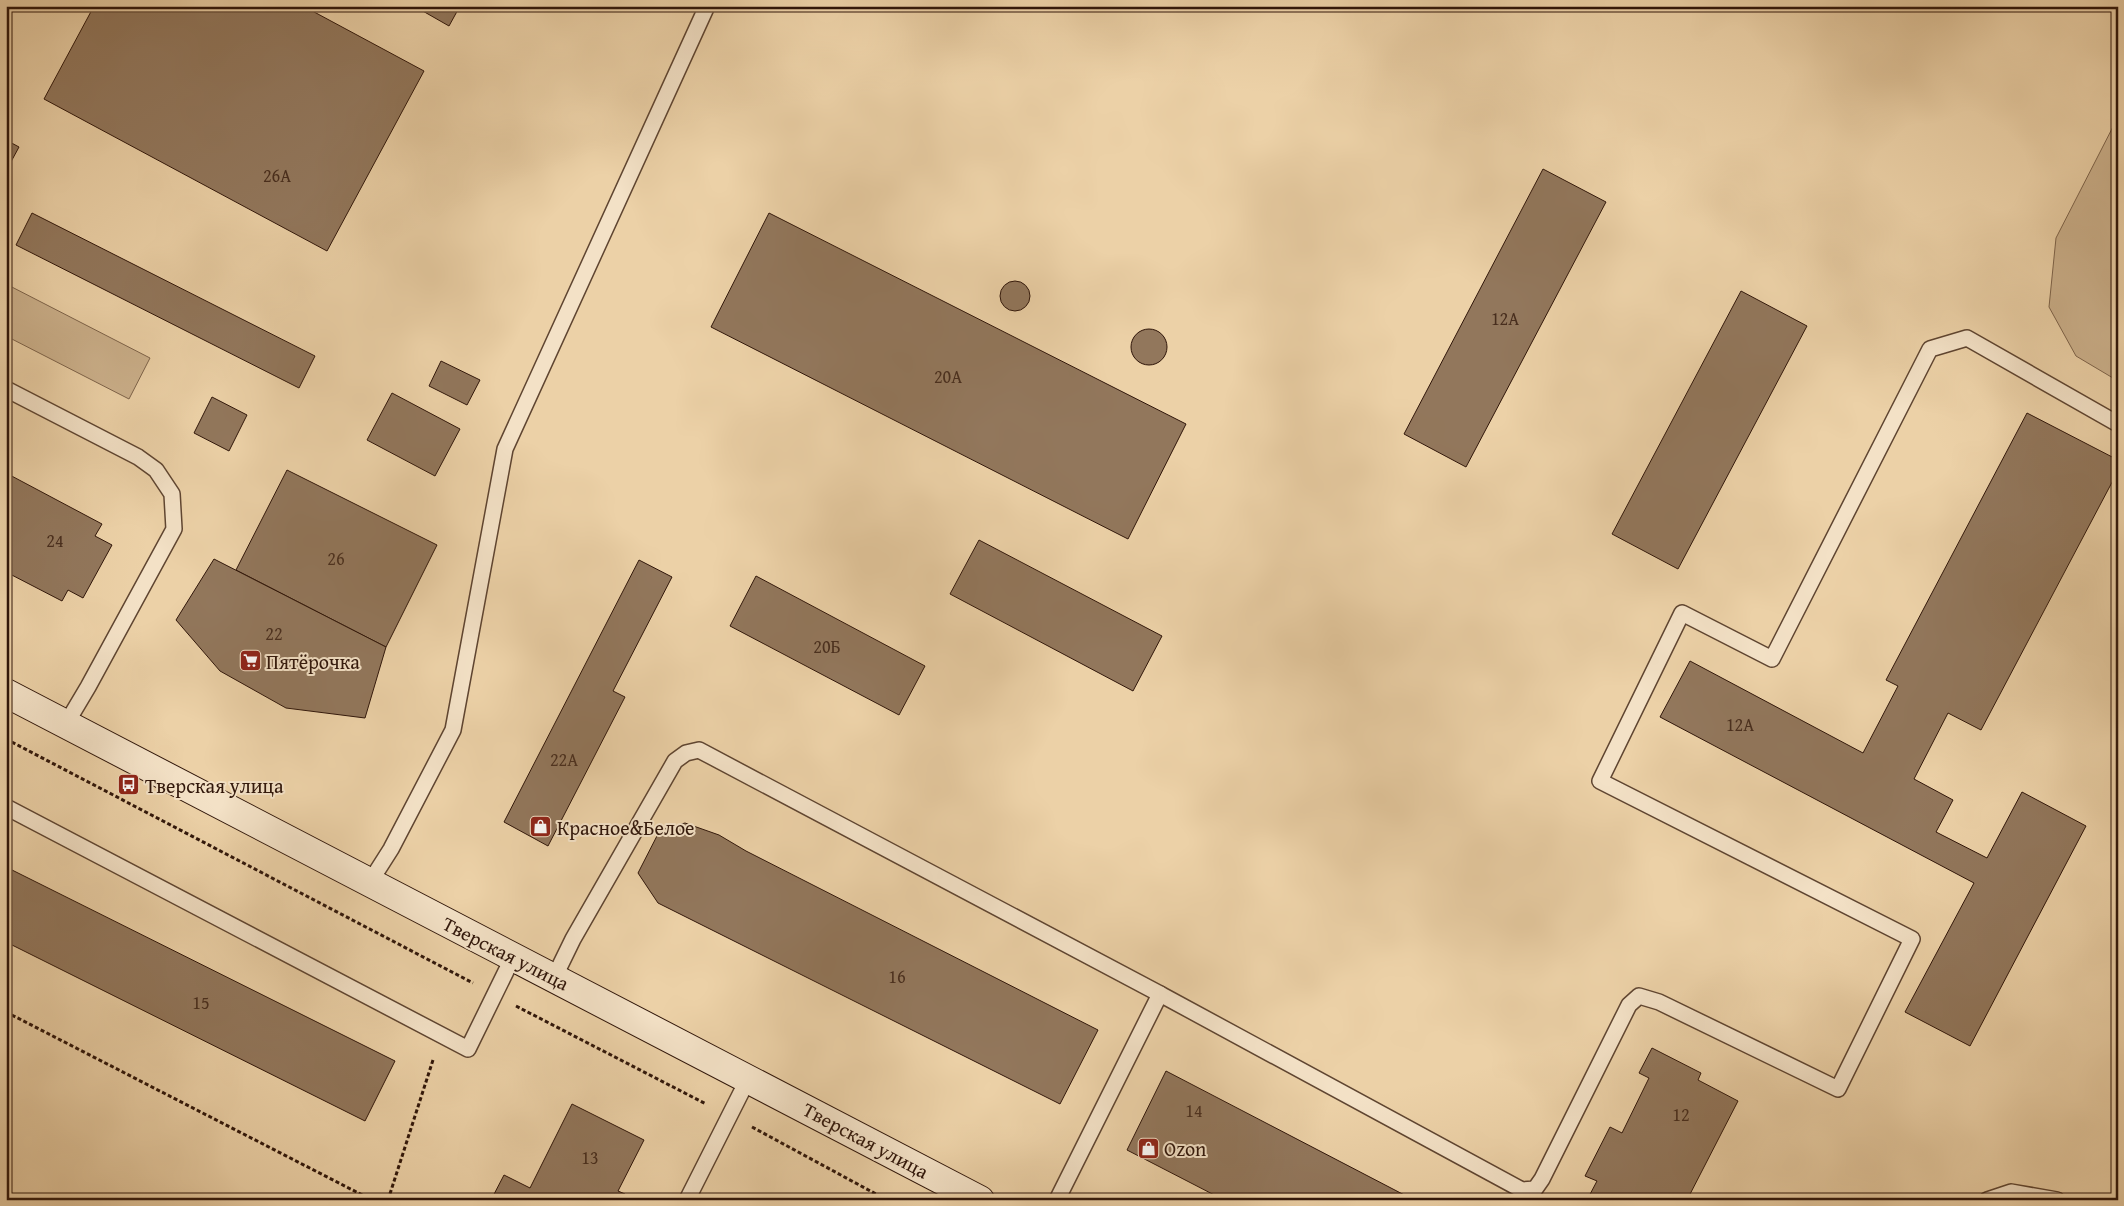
<svg xmlns="http://www.w3.org/2000/svg" width="2124" height="1206" font-family="'Gentium Book Plus',serif">
	<rect width="100%" height="100%" fill="#ecd1a7"/>
	<filter id="stains"><feTurbulence type="fractalNoise" baseFrequency=".004" numOctaves="4"/><feColorMatrix values="0 0 0 0 .2 0 0 0 0 .09 0 0 0 0 .02 0 0 0 .5 -.17"/></filter>
	<radialGradient id="worn" r=".72"><stop offset=".6" stop-color="#630" stop-opacity="0"/><stop offset="1" stop-color="#630" stop-opacity=".3"/></radialGradient>
	<!-- green -->
	<g fill="#ccb18c" stroke="#7e644b">
		<polygon points="2118,117 2118,381 2076,356 2049,307 2056,238"/>
		<polygon points="6,284 150,358 129,399 6,336"/>
	</g>
	<!-- building -->
	<g fill="#92775c" stroke="#30160a">
		<polygon points="94,6 303,6 424,71 327,251 44,99"/>
		<polygon points="414,6 460,6 449,26"/>
		<polygon points="6,140 19,147 6,171"/>
		<polygon points="1543,169 1606,202 1466,467 1404,434"/>
		<polygon points="32,213 315,356 299,388 16,245"/>
		<polygon points="769,213 1186,424 1128,539 711,327"/>
		<circle cx="1015" cy="296" r="15"/>
		<polygon points="1741,291 1807,326 1678,569 1612,534"/>
		<circle cx="1149" cy="347" r="18"/>
		<polygon points="441,361 480,380 467,405 429,386"/>
		<polygon points="392,393 460,429 435,476 367,440"/>
		<polygon points="212,397 247,415 229,451 194,433"/>
		<polygon points="2027,413 2118,460 2118,471 1981,730 1948,713 1914,779 1953,800 1936,832 1987,858 2022,792 2086,826 1970,1046 1905,1012 1974,883 1660,717 1690,661 1863,753 1898,686 1886,680"/>
		<polygon points="287,470 437,545 386,647 236,570"/>
		<polygon points="6,473 102,524 95,536 112,545 83,598 68,590 62,601 6,572"/>
		<polygon points="979,540 1162,636 1133,691 950,594"/>
		<polygon points="214,559 386,647 365,718 286,708 220,671 176,620"/>
		<polygon points="639,560 672,577 613,691 625,697 548,846 504,822"/>
		<polygon points="756,576 925,666 899,715 730,626"/>
		<polygon points="685,823 719,835 746,851 1098,1030 1060,1104 658,903 638,873 660,830"/>
		<polygon points="6,867 395,1061 365,1121 6,942"/>
		<polygon points="1652,1048 1701,1073 1698,1080 1738,1101 1687,1200 1587,1200 1597,1181 1585,1176 1610,1127 1622,1133 1649,1078 1639,1073"/>
		<polygon points="1166,1071 1414,1200 1224,1200 1127,1150"/>
		<polygon points="572,1104 644,1140 618,1191 625,1194 623,1200 491,1200 504,1175 530,1188"/>
	</g>
	<g fill="none" stroke-linecap="round" stroke-linejoin="round">
		<defs>
			<g id="service">
				<polyline points="6,389 138,457 156,470 172,494 174,529 88,687 66,724"/>
				<polyline points="6,807 468,1049 513,957"/>
				<polyline points="370,882 391,849 453,730 505,449 707,6"/>
				<polyline points="554,978 573,939 675,761 686,753 699,750 1160,994"/>
				<polyline points="687,1200 748,1079"/>
				<polyline points="1057,1200 1160,994 1522,1190 1535,1189 1542,1179 1629,1005 1639,996 1659,1002 1838,1089 1912,939 1600,781 1682,613 1772,659 1930,349 1967,338 2118,424"/>
				<polyline points="1987,1200 2011,1192 2057,1200"/>
			</g>
			<polyline id="secondary" points="6,693 980,1200"/>
		</defs>
		<!-- service casing -->
		<use href="#service" stroke="#5f4531" stroke-width="18"/>
		<!-- secondary casing -->
		<use href="#secondary" stroke="#30160a" stroke-width="30"/>
		<!-- path -->
		<g stroke="#30160a" stroke-width="3" stroke-dasharray="4 2.5" stroke-linecap="butt">
			<polyline points="6,739 473,983"/>
			<polyline points="516,1006 706,1104"/>
			<polyline points="6,1012 372,1200"/>
			<polyline points="752,1127 887,1200"/>
			<polyline points="388,1200 433,1060"/>
		</g>
		<!-- service -->
		<use href="#service" stroke="#f3e1c6" stroke-width="15"/>
		<!-- secondary -->
		<use href="#secondary" stroke="#f3e1c6" stroke-width="28"/>
	</g>
	<!-- icons -->
	<defs>
		<symbol id="supermarket-square" viewBox="-11 -11 22 22"><rect x="-9" y="-9" width="18" height="18" rx="4" fill="#8f2418" stroke="#f3e1c6"/><path d="M-6-5.5h2.5l.6 2H6L4.5 2H-2.5L-4.4-4H-6ZM-1.5 3.2a1.3 1.3 0 1 0 .1 0ZM3 3.2a1.3 1.3 0 1 0 .1 0Z" fill="#fff"/></symbol>
		<symbol id="bus-square" viewBox="-11 -11 22 22"><rect x="-9" y="-9" width="18" height="18" rx="4" fill="#8f2418" stroke="#f3e1c6"/><path d="M-5-6H5V4H4V6H2V4H-2V6H-4V4H-5ZM-3.5-4V0h7V-4ZM-3.5 1.2v1.5H-2V1.2ZM2 1.2v1.5H3.5V1.2Z" fill="#fff"/></symbol>
		<symbol id="shop-square" viewBox="-11 -11 22 22"><rect x="-9" y="-9" width="18" height="18" rx="4" fill="#8f2418" stroke="#f3e1c6"/><path d="M-5-2.5h2.3a2.7 3.5 0 0 1 5.4 0H5L5.5 6h-11ZM-1.5-2.5h3a1.5 2.3 0 0 0-3 0Z" fill="#fff"/></symbol>
	</defs>
	<g fill-rule="evenodd">
		<use href="#supermarket-square" x="238" y="648" width="25" height="25"/>
		<use href="#bus-square" x="116" y="772" width="25" height="25"/>
		<use href="#shop-square" x="528" y="814" width="25" height="25"/>
		<use href="#shop-square" x="1136" y="1136" width="25" height="25"/>
	</g>
	<g text-anchor="middle" dominant-baseline="central" stroke-width="4" stroke-linejoin="round" paint-order="stroke">
		<!-- number labels -->
		<g font-size="18" fill="#482e1e">
			<text x="277" y="175">26А</text>
			<text x="1505" y="318">12А</text>
			<text x="948" y="376">20А</text>
			<text x="55" y="540">24</text>
			<text x="336" y="558">26</text>
			<text x="274" y="633">22</text>
			<text x="827" y="646">20Б</text>
			<text x="1740" y="724">12А</text>
			<text x="564" y="759">22А</text>
			<text x="897" y="976">16</text>
			<text x="201" y="1002">15</text>
			<text x="1194" y="1110">14</text>
			<text x="1681" y="1114">12</text>
			<text x="590" y="1157">13</text>
		</g>
		<!-- poi labels -->
		<g font-size="20" fill="#30160a" stroke="#f3e1c6" text-anchor="start">
			<text x="266" y="661">Пятёрочка</text>
			<text x="145" y="785">Тверская улица</text>
			<text x="557" y="827">Красное&amp;Белое</text>
			<text x="1164" y="1148">Ozon</text>
		</g>
		<!-- street labels -->
		<g font-size="20" fill="#30160a" stroke="#f3e1c6">
			<text transform="translate(506 953) rotate(27)">Тверская улица</text>
			<text transform="translate(866 1140) rotate(28)">Тверская улица</text>
		</g>
	</g>
	<!-- margin -->
	<rect width="2124" height="1206" fill="none" stroke="#ecd1a7" stroke-width="25"/>
	<rect x="8" y="8" width="2109" height="1191" fill="none" stroke="#30160a" stroke-width="2.5"/>
	<rect x="12" y="12" width="2099" height="1181" fill="none" stroke="#30160a"/>
	<rect width="100%" height="100%" filter="url(#stains)"/>
	<rect width="100%" height="100%" fill="url(#worn)"/>
</svg>
